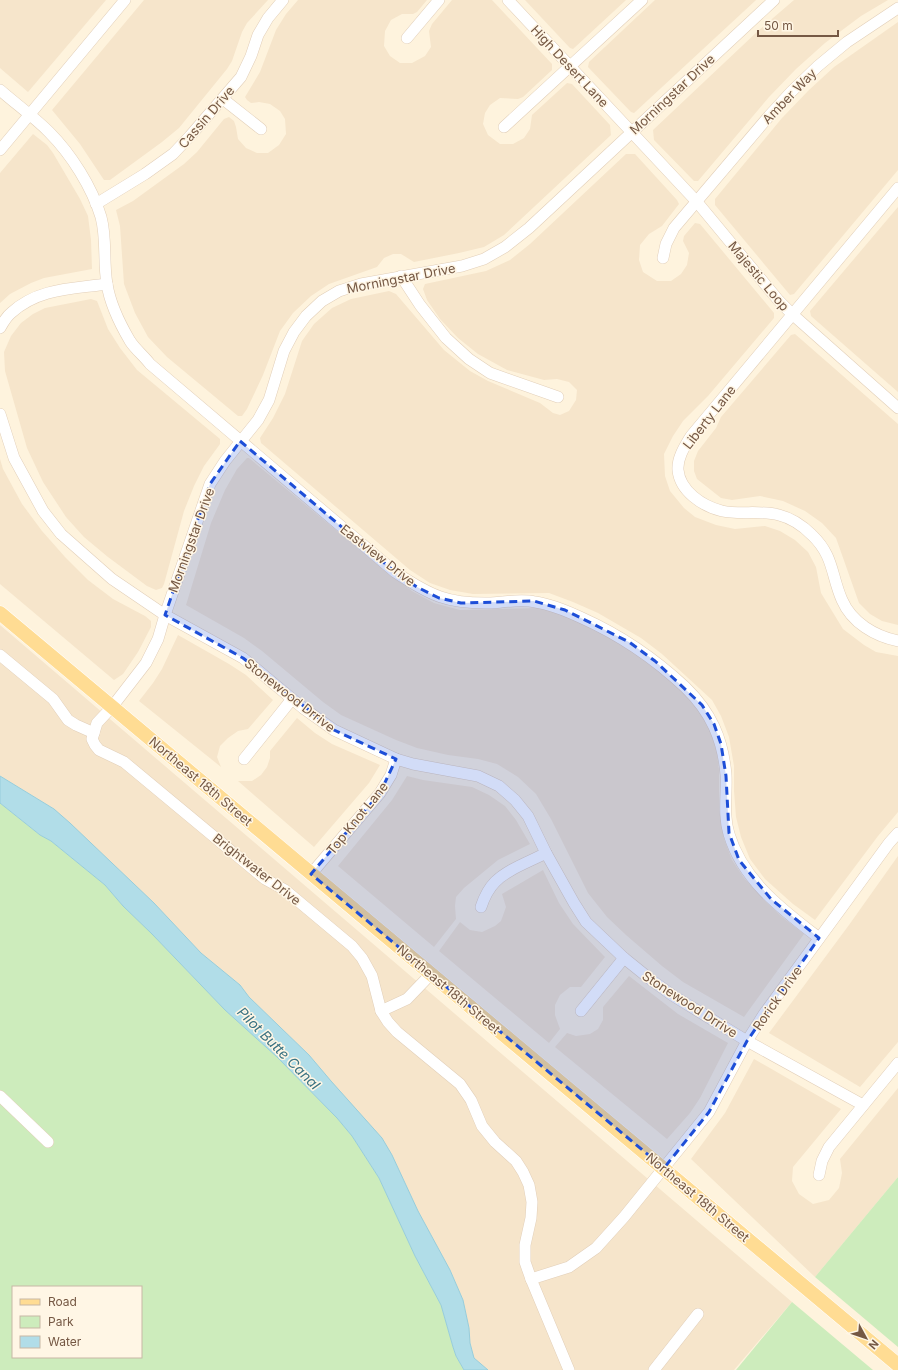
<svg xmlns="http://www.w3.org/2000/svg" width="898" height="1370" font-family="Inter,sans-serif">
	<rect width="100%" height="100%" fill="#fef3dd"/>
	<!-- residential -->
	<g fill="#f6e5cb">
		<polygon points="0,0 106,0 28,92 0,68"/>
		<polygon points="144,0 268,0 247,23 242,32 232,61 227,69 179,128 162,142 110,180 104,180 80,144 52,110"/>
		<polygon points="298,0 427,0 417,12 413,14 402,14 391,20 385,31 384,46 390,56 400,63 412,63 425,56 431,47 429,31 432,24 452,0 492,0 552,64 552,70 523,97 518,99 500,98 490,105 485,113 483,124 488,135 500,144 513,144 524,138 530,129 532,115 567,83 572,84 610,125 611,135 504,235 484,247 459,253 414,262 401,254 393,254 384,258 377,267 329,284 311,296 293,313 280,331 263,375 247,409 242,416 238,416 167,357 148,337 135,313 124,284 120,226 116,210 133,201 184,164 197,152 224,119 229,117 234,121 236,127 238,139 246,148 257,153 268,153 279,145 286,134 285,119 280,111 270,104 259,102 251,103 247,100 245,97 260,72 276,30 286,14"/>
		<polygon points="525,0 626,0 573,49 570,48"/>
		<polygon points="655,0 756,0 634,113 631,112 588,67 589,62"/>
		<polygon points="794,0 888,0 861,16 825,43 796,69 769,97 698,181 694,181 654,140 653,130 759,30"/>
		<polygon points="898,22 898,170 794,294 790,295 715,205 715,199 782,118 809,90 834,67"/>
		<polygon points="33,134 47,145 53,153 80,199 88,216 91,240 92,269 44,278 31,283 10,294 0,303 0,173"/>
		<polygon points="626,154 635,154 677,200 679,204 662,226 649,234 640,245 639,260 643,272 657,281 671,281 681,274 687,265 689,253 683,241 684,236 695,223 700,224 774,313 774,318 708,396 683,421 673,436 664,454 665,476 670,491 684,508 695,517 716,525 735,529 765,526 780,531 795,540 808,552 816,567 821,593 843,629 864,645 876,652 898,656 898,812 878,836 815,920 793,904 765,879 750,859 741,837 736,817 734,791 734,766 729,737 721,716 712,700 662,654 641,638 598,613 573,602 549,593 473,594 450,590 430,583 410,570 261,443 260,438 273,418 285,394 302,341 314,324 332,308 351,299 389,291 396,294 444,350 470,371 488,381 540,403 553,413 560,415 569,411 576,400 577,390 569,382 557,379 544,380 507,370 478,354 458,338 440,319 427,300 423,289 425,284 486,271 510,260 530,244"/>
		<polygon points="898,207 898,392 811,316 810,311"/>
		<polygon points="91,299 97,301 108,329 120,348 137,370 220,439 220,444 204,466 194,486 184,511 164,584 162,588 156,590 147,586 108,557 84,537 66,517 43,482 27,448 5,371 4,352 11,336 21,323 33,314 45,308"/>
		<polygon points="795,334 898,424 898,625 882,621 870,614 859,603 836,538 822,523 805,511 783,501 760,496 732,500 721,498 697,479 694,471 694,461 698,451 716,428 721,417 791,335"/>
		<polygon points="247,458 249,458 384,570 412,591 434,603 460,610 541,608 565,615 586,625 629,649 658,670 696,705 708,722 716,745 719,770 719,810 724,839 732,860 744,878 766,902 782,917 804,934 744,1017 683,982 662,966 626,935 607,917 588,893 551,819 536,794 518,777 497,764 478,759 448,755 417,748 396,740 341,715 323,702 262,651 244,638 186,605 211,523 225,490 237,469"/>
		<polygon points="0,459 3,469 22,504 42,531 65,557 88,580 113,599 145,616 151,621 151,627 138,652 123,674 114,680 0,584"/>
		<polygon points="0,625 792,1302 734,1370 488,1370 474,1358 470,1343 469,1328 463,1300 450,1270 418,1211 392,1155 309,1055 249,997 240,985 201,953 154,903 70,823 54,809 0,776"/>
		<polygon points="178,635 229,664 246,675 273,700 248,729 238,731 228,738 220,746 217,757 221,767 139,701 153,683 162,669"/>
		<polygon points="297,718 315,733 332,744 380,765 369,783 314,847 238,781 252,781 261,775 267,767 270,758 270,751"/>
		<polygon points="407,776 423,780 472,787 489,795 505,806 516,820 530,844 498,860 464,888 456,897 455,906 456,919 434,947 338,866 392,800"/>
		<polygon points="898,856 898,1042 860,1087 769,1033 849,925"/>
		<polygon points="543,870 559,903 573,924 605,957 581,987 570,987 560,995 555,1005 555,1015 560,1029 549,1043 439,951 460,922 470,930 482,932 495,926 501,921 506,907 502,894"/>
		<polygon points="629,976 678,1014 728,1043 700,1098 690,1113 667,1139 555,1047 567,1033 576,1036 590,1034 598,1029 603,1020 603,1007"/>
		<polygon points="754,1059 841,1109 793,1167 792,1181 799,1194 813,1204 829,1200 839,1188 842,1173 840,1159 898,1088 898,1177 815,1277 691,1159 725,1113"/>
	</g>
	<!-- green -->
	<g fill="#cdecbc" fill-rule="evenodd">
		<path d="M0,803L40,835L51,841L105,885L123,906L152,934L225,1010L277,1057L337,1118L352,1136L379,1178L415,1256L441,1305L453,1347L456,1356L464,1370H0ZM13,1287H141V1357H13Z"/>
		<polygon points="898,1177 898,1347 815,1277"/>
		<polygon points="792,1302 873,1370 736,1370"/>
	</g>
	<!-- water -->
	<polygon fill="#b1dde8" stroke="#97cddb" points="0,776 54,809 70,823 154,903 201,953 240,985 249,997 309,1055 331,1081 382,1138 392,1155 418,1211 450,1270 463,1300 469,1328 470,1343 474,1358 488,1370 464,1370 456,1356 453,1347 441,1305 415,1256 379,1178 352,1136 337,1118 277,1057 225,1010 152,934 123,906 105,885 51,841 40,835 0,803"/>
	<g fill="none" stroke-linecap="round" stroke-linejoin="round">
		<defs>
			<g id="minor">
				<polyline points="508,0 697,202 779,301 792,314 898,408"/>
				<polyline points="407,38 439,0"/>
				<path d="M0,90C16,104 34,117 49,132C71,154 92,187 101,217C107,239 103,262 107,284C110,304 120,324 130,341C135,349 144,356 150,364L395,572C431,596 448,604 491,603C504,602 522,599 535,602C551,604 567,611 582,618C620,635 654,658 685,687C711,712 723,739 726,775C727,795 723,815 729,834C743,881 783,910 819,938"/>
				<polyline points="223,99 261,129"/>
				<polyline points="504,127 642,0"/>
				<polyline points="0,150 125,0"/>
				<path d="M898,188L691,436C685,446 677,458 678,470C680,491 702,506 722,511C740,515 760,510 779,515C791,518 803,526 812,535C834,556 831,575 842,600C852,623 875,636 898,641"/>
				<polyline points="96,204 145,174 173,154 190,136 241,77 251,56 258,35 268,18 283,0"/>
				<polyline points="663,258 666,244 674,228 769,116 791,92 818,66 847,42 898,8"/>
				<polyline points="401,276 420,305 446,338 469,359 490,373 558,397"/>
				<path d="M0,328C3,323 6,317 11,313C38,288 72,289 107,284"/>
				<polyline points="0,414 14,458 43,511 61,534 112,579 165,615 243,658 303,708 334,730 396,759 413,764 478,776 499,786 515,800 528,816 546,853 574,903 586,922 624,958 650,979 672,995 747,1041 863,1105"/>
				<polyline points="0,655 53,699 68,720 76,725 94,733"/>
				<polyline points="244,759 292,699"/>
				<polyline points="311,874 380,793 391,775 396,759"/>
				<path d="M481,907C484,898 488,889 495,882C508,869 529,862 546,853"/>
				<polyline points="381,1011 407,999 431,974"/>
				<polyline points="581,1011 624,958"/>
				<polyline points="0,1096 48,1142"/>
				<polyline points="819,1175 822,1161 829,1147 898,1063"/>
				<polyline points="531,1279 569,1267 596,1248 624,1217 709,1112 747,1041 764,1014 889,843 898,833"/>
				<polyline points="569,1370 531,1279 525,1262 525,1245 531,1218 532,1202 529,1185 523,1172 516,1161 495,1142 482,1126 471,1100 460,1084 397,1032 388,1022 381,1011 372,976 362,958 352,946 285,890 265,879 124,762 99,750 95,745 92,739 97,723 112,707 146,663 158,639 165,615 210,484 225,461 258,420 269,400 284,351 294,332 306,316 322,301 339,291 361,284 462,266 484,259 505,247 529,228 774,0"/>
				<polyline points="654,1370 698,1314"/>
			</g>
			<polyline id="major" points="0,613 898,1365"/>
		</defs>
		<!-- minor casing -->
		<use href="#minor" stroke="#e2cfb9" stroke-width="12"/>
		<!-- major casing -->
		<use href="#major" stroke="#fff" stroke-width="15"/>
		<!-- minor -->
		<use href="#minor" stroke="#fff" stroke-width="11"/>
		<!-- major -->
		<use href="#major" stroke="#ffdc93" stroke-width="14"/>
	</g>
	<!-- marked area -->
	<path fill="#1d4ed8" fill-opacity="0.2" stroke="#1d4ed8" stroke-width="3" stroke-dasharray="8 5" stroke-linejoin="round" d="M240,441L395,572L417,587L439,598L461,603L534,601L565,610L629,642L655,661L702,705L714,724L721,744L726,776L729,833L739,860L771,899L819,938L747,1041L709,1112L664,1168L311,874L380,793L396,759L334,730L243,658L165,615L210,484Z"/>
	<g text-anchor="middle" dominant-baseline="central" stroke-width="3" stroke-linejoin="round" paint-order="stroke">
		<!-- street labels -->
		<g font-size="13" fill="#755844" stroke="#fff6e5">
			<text transform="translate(570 66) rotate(47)">High Desert Lane</text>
			<text transform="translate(672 94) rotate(-43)">Morningstar Drive</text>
			<text transform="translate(789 96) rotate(-46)">Amber Way</text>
			<text transform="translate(206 117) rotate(-49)">Cassin Drive</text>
			<text transform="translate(759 276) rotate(50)">Majestic Loop</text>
			<text transform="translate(401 278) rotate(-11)">Morningstar Drive</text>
			<text transform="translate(709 417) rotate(-52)">Liberty Lane</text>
			<text transform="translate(191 540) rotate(-70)">Morningstar Drive</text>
			<text transform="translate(378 555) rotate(38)">Eastview Drive</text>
			<text transform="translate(290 695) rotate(38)">Stonewood Drrive</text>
			<text transform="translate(201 781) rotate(40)">Northeast 18th Street</text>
			<text transform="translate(357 818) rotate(-51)">Top Knot Lane</text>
			<text transform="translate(257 869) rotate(38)">Brightwater Drive</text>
			<text transform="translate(449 989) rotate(40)">Northeast 18th Street</text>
			<text transform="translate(777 998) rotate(-55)">Rorick Drive</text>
			<text transform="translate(690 1004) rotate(33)">Stonewood Drrive</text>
			<text transform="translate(698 1197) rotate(40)">Northeast 18th Street</text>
		</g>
		<!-- water labels -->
		<g font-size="14" font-style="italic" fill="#3a7383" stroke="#fff6e5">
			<text transform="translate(279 1048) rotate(45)">Pilot Butte Canal</text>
		</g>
	</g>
	<!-- legend -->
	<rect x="12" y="1286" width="130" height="72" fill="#fff6e5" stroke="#c8b7a5"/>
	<rect x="20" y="1299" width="20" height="6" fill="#ffdc93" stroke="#c8b7a5"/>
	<text x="48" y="1306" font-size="12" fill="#755844">Road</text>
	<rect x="20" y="1316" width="20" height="12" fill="#cdecbc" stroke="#c8b7a5"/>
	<text x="48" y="1326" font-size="12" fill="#755844">Park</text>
	<rect x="20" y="1336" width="20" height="12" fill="#b1dde8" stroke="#c8b7a5"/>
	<text x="48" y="1346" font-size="12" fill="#755844">Water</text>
	<!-- north arrow -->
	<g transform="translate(866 1338) rotate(130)" stroke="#fff6e5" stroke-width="3" paint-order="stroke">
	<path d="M0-3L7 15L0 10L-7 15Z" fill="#755844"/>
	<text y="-6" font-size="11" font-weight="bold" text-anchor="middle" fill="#755844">N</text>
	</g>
	<!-- scale -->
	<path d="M758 30v6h80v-6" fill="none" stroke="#755844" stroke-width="2"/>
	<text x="764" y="30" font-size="12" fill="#755844" stroke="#fff6e5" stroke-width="3" paint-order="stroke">50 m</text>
</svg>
